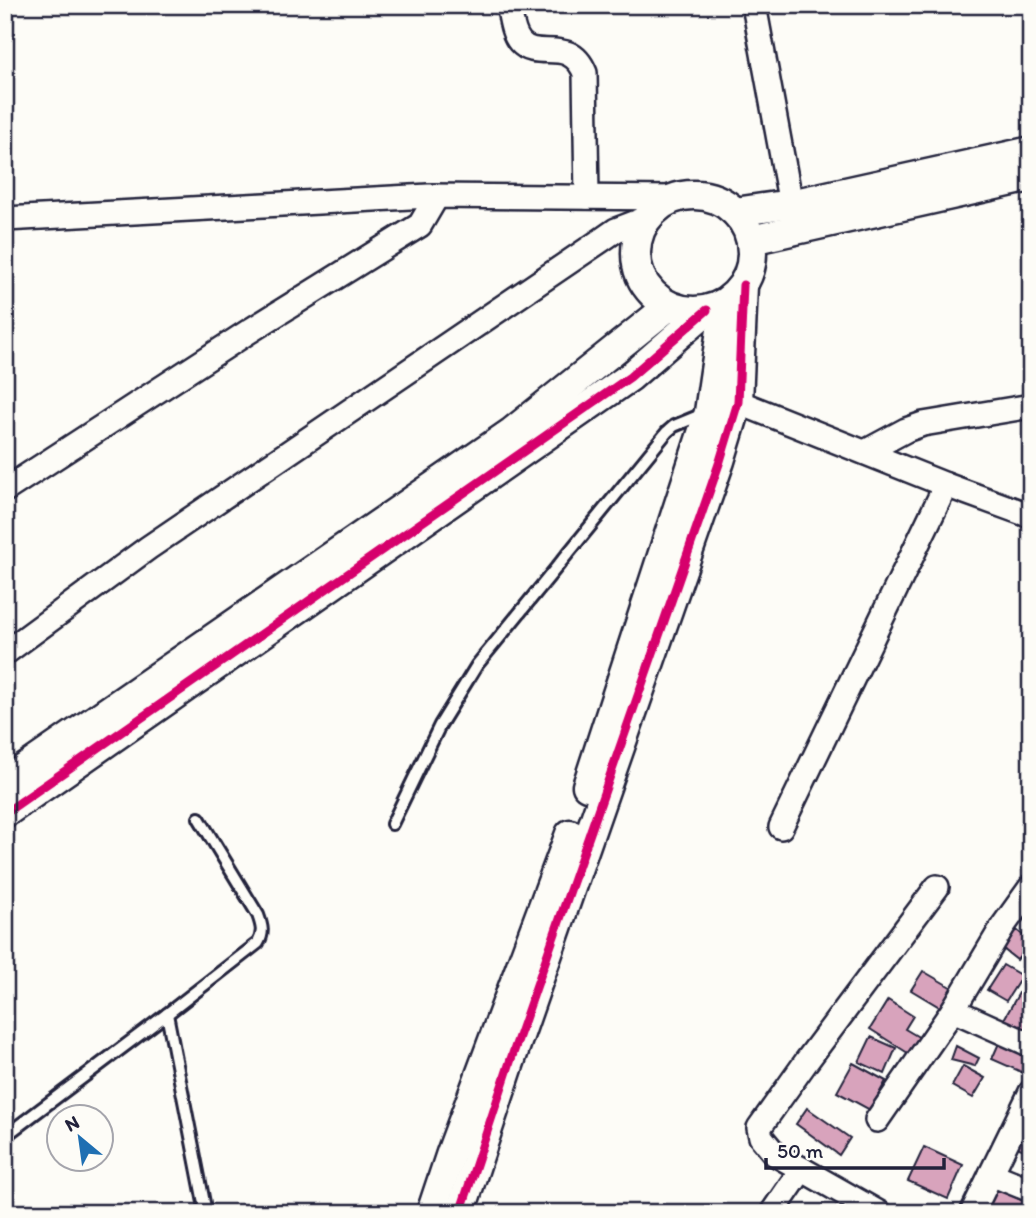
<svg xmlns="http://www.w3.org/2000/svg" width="1036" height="1218" font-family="Itim,sans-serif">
	<rect width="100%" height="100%" fill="#fdfcf7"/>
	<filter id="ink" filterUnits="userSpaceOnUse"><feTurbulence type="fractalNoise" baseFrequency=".0143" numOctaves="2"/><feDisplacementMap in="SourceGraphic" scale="14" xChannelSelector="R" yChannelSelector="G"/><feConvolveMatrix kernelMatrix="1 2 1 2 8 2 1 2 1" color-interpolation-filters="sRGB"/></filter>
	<g filter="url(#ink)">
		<!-- building -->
		<g fill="#d8a3bc" stroke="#22223b" stroke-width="2">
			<polygon points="1013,927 1031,942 1017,960 998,945"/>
			<polygon points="1003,965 1022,976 1006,1001 987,990"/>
			<polygon points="923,971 954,989 943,1009 911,990"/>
			<polygon points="1020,991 1031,997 1031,1037 1003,1021"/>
			<polygon points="888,1000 913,1016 905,1029 922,1039 911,1055 870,1029"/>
			<polygon points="871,1037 896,1048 885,1074 859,1062"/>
			<polygon points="999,1043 1031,1056 1031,1063 1026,1074 992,1059"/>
			<polygon points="956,1046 979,1058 975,1066 951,1060"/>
			<polygon points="853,1063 886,1081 870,1110 837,1092"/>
			<polygon points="963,1066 985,1078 973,1098 952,1086"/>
			<polygon points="807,1108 850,1138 839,1155 796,1124"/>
			<polygon points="1031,1111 1031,1152 1016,1147"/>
			<polygon points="924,1147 963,1165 948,1199 908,1181"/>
			<polygon points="995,1188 1026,1202 1021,1213 984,1213"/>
		</g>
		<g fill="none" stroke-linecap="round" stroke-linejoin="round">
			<defs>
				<g id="service">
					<polyline points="392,824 440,725 477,665 667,432 674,426 703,414"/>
					<polyline points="167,1014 206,1213"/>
					<path d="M5,1136L167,1014L258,943C264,933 262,926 258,915L199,818"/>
				</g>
				<g id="minor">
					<path d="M508,5C511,17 512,33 520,42C537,62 570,35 585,73L587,197"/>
					<polyline points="754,5 794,221"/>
					<polyline points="5,219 429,196 677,198"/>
					<polyline points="738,402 946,485 1031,516"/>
					<polyline points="865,452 906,430 923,424 1031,406"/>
					<polyline points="5,490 248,332 420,225 437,196"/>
					<polyline points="5,653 148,548 603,239 616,230 650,217"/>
					<polyline points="781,827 946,485"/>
					<polyline points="1031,887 1003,926 953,1010 1031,1045"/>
					<polyline points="877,1120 953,1010"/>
					<polyline points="991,1174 1031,1190"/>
					<polyline points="772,1213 802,1169"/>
					<polyline points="879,1213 775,1154 761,1137 759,1128 806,1062 937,887"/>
					<polyline points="972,1213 1031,1092"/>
				</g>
				<g id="tertiary">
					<circle cx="694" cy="253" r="58"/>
					<polyline points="735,212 791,204 1031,151"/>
					<polyline points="751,240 1031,177"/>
					<polyline points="5,782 512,432 669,306"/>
					<polyline points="587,786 709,412 725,303"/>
					<polyline points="5,813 630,377 707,310"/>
					<polyline points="431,1213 451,1153 570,834"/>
					<polyline points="460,1213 510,1062 720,461 738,402 743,285"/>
				</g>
			</defs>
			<!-- service casing -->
			<use href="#service" stroke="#22223b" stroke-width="16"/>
			<!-- minor casing -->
			<use href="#minor" stroke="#22223b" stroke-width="28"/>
			<!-- tertiary casing -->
			<use href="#tertiary" stroke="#22223b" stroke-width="33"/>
			<!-- service -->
			<use href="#service" stroke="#fdfcf7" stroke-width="10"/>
			<!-- minor -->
			<use href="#minor" stroke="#fdfcf7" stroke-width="23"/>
			<!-- tertiary -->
			<use href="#tertiary" stroke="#fdfcf7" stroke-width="28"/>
			<defs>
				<g id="cycleway">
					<polyline points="5,813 630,377 707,310"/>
					<polyline points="460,1213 510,1062 720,461 738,402 743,285"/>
				</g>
			</defs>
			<!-- cycleway casing -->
			<use href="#cycleway" stroke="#fdfcf7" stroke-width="13"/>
			<!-- cycleway -->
			<use href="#cycleway" stroke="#d6006c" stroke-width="9"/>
		</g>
	</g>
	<!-- margin -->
	<rect width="1036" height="1218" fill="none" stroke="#fdfcf7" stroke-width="28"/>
	<rect x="14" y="14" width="1008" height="1190" fill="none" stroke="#22223b" stroke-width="2.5" filter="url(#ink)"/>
	<!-- north arrow -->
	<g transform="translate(80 1138) rotate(331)"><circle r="33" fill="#fdfcf7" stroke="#a5a5ac" stroke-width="2"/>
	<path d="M0-5L12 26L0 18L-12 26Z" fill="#1f6fb2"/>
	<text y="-10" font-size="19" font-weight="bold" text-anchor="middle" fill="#22223b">N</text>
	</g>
	<!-- scale -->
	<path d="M766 1158v10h178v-10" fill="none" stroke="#22223b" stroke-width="3.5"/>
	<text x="777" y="1158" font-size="21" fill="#22223b" stroke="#fdfcf7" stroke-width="5" paint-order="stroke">50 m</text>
</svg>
